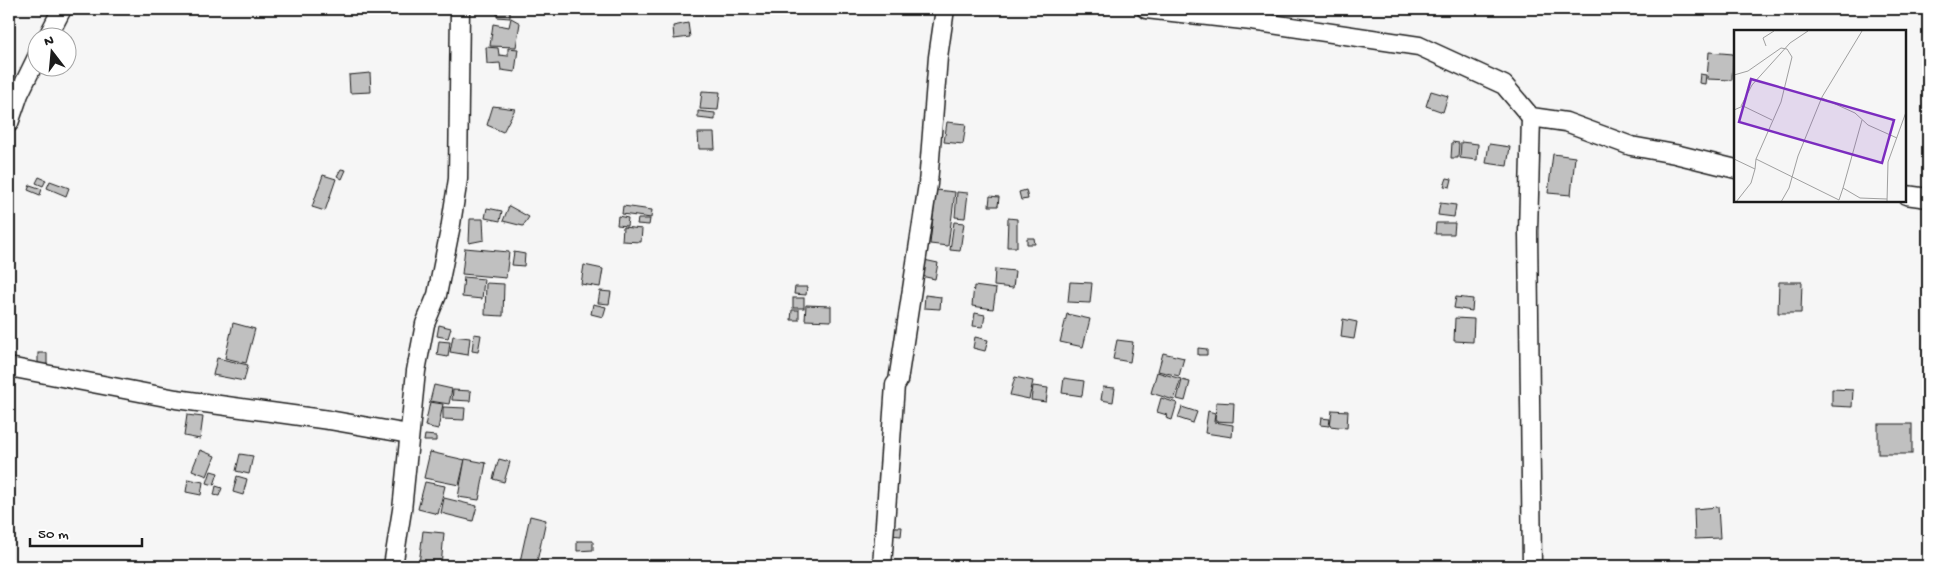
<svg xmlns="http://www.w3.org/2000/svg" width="1937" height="575" font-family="'Gochi Hand',sans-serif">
	<rect width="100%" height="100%" fill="#f6f6f6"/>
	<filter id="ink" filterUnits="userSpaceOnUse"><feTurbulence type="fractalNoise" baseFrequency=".02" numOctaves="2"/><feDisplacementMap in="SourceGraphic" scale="10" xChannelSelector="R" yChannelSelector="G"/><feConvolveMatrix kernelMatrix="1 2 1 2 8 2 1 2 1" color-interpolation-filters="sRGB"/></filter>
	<g filter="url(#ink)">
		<!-- building -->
		<g fill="#c0c0c0" stroke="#1c1c1c">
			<polygon points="83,9 95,9 91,14"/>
			<polygon points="497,9 510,9 510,18 497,17"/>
			<polygon points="511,18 520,23 516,47 490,46 493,24 509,27"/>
			<polygon points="688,23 690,37 674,39 673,26"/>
			<polygon points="486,47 498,48 499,55 508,56 508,48 518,49 515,72 501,70 500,63 487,64"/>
			<polygon points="1709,52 1733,54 1732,80 1707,79"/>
			<polygon points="370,73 371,92 350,93 349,75"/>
			<polygon points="1700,74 1706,75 1705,84 1699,83"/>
			<polygon points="702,91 720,92 718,110 700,109"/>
			<polygon points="1431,91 1448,96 1443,112 1426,106"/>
			<polygon points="493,106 515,109 503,132 487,125"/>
			<polygon points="698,111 715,113 715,120 698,118"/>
			<polygon points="947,122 966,124 963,144 944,142"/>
			<polygon points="698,133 714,133 715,149 699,149"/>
			<polygon points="1452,142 1459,143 1458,158 1451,158"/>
			<polygon points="1461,142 1478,144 1477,160 1460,158"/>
			<polygon points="1489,144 1510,147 1507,166 1486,163"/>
			<polygon points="1553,154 1575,157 1571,195 1548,193"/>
			<polygon points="341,169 346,170 342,179 337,176"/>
			<polygon points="323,175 336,179 325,211 312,207"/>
			<polygon points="39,177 46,180 43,186 36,183"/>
			<polygon points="1447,178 1452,179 1450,187 1444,186"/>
			<polygon points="50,181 69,188 66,196 47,188"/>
			<polygon points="30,185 42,189 40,195 28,190"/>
			<polygon points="936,190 955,192 948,246 930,244"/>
			<polygon points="1026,190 1028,199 1021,200 1019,192"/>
			<polygon points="957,192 968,193 965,218 955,217"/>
			<polygon points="990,196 999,197 998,206 989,206"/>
			<polygon points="1440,203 1456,205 1454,217 1438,215"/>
			<polygon points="509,206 529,217 523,226 503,221"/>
			<polygon points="623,206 652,210 651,218 622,214"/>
			<polygon points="487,208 502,211 500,221 485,218"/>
			<polygon points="618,216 628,218 627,226 617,225"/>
			<polygon points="1008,218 1017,219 1017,247 1007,247"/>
			<polygon points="470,219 483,219 484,240 469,243"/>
			<polygon points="638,219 650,219 649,225 637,224"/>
			<polygon points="954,222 964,223 960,251 950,250"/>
			<polygon points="1436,223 1455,223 1454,234 1435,234"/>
			<polygon points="623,227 642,229 641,242 622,241"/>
			<polygon points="1027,238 1034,238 1035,244 1027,244"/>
			<polygon points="465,248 509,252 506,278 462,274"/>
			<polygon points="514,252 525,254 524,266 512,265"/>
			<polygon points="924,260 938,263 935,279 921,276"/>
			<polygon points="584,265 603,269 600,287 581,284"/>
			<polygon points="995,269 1015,271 1013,288 994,286"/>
			<polygon points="464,277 484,279 482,299 462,297"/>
			<polygon points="1070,282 1092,283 1090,303 1068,302"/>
			<polygon points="1779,282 1802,282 1801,313 1778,313"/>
			<polygon points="486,283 504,284 503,316 485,315"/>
			<polygon points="974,286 996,289 993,309 972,306"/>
			<polygon points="795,287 807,287 806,295 794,294"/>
			<polygon points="600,291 611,292 609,304 598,303"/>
			<polygon points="925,295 941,297 940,309 924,308"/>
			<polygon points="1456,297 1473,299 1472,311 1454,308"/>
			<rect x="793" y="298" width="11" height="10"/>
			<polygon points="593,304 606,307 603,317 591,314"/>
			<polygon points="806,305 831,306 831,321 805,320"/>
			<polygon points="792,310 799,310 799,320 791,320"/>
			<polygon points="975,313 985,315 983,327 973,326"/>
			<polygon points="1067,314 1090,319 1083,347 1060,342"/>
			<polygon points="1455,318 1474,319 1473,342 1454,341"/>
			<polygon points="1343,319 1357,322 1354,339 1341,337"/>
			<polygon points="233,323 255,329 246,363 225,358"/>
			<polygon points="439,325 451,328 448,338 437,336"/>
			<polygon points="474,334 481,335 478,352 472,351"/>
			<polygon points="453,336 470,338 468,355 450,352"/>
			<polygon points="975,337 988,340 985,351 973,348"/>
			<polygon points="1117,340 1133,342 1130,362 1113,359"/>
			<polygon points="439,341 450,342 448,357 437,355"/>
			<polygon points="1198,348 1207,349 1207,355 1198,355"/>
			<rect x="38" y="353" width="9" height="17"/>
			<polygon points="1163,353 1184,358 1179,376 1158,371"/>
			<polygon points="217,358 248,365 244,381 213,375"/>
			<polygon points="1157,372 1181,379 1174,400 1151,393"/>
			<polygon points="1015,377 1033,381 1029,399 1010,395"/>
			<polygon points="1064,378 1084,381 1082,396 1062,393"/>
			<polygon points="1182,380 1190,382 1185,401 1177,399"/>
			<polygon points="434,385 452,389 449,404 430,401"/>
			<polygon points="1033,386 1048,388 1046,402 1031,400"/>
			<polygon points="1103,387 1115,388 1113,402 1101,400"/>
			<polygon points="1832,389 1853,390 1852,407 1832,406"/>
			<polygon points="453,390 471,391 470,401 452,400"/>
			<polygon points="1161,398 1177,403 1172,420 1166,418 1167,415 1157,412"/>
			<polygon points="430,402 443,404 438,429 425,426"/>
			<polygon points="1216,402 1234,403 1233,422 1215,421"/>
			<polygon points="443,407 465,408 464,420 443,419"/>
			<polygon points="1182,407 1197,412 1193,423 1178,418"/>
			<polygon points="1332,410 1348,411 1347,428 1330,426"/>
			<polygon points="1208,411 1215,413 1214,422 1233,425 1232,437 1205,433"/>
			<polygon points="187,415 203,417 200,439 184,436"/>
			<polygon points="1321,418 1330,419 1329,426 1320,425"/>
			<rect x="1878" y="424" width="34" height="30"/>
			<polygon points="425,435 436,436 436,441 424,441"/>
			<polygon points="200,450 215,456 207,476 192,470"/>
			<polygon points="430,452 465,460 459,485 424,478"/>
			<polygon points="240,454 253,456 249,474 236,471"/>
			<polygon points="465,459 486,463 479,500 458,497"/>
			<polygon points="499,459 510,462 504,482 493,479"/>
			<polygon points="211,471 218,473 214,485 207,483"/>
			<polygon points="237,476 247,479 243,495 233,492"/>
			<polygon points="188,479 203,482 201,495 186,492"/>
			<polygon points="425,482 445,486 438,514 418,509"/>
			<polygon points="216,486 222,488 219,496 214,495"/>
			<polygon points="444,498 477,506 473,521 441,513"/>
			<polygon points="1718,507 1720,538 1695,539 1694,509"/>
			<polygon points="530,516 546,520 536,566 519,566"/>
			<polygon points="892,527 902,527 901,536 891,535"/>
			<polygon points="423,531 444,533 441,566 419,564"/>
			<polygon points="577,541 593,541 593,550 577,551"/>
		</g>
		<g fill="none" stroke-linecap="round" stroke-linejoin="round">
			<defs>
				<g id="minor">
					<polyline points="1146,9 1252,21 1419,46 1504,85 1531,117 1566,122 1631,146 1675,154 1736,169"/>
					<polyline points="47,38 62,9"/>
					<polyline points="1531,117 1528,232 1532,566"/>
					<polyline points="9,123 19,94 38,55"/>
					<polyline points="1906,195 1928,198"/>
					<polyline points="9,367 176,399 329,420 409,434"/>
					<polyline points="393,566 402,510 416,371 425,324 437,295 450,230 458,179 460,9"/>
					<polyline points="882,566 895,385 898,381 928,184 938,57 945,9"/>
				</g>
			</defs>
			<!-- minor casing -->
			<use href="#minor" stroke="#1c1c1c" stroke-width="21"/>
			<!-- minor -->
			<use href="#minor" stroke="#fff" stroke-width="18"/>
		</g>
	</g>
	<!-- overview -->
	<g transform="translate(1734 30)">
		<rect width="172" height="172" fill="#f6f6f6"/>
		<path fill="none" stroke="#9f9f9f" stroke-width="1" d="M32,16L29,8L40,1M0,45L14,41L47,18L53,19L58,27L47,72L22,129M88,68L121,83L134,95L163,108M7,76L18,55L56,13L74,1M0,80L9,76L38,90M0,129L21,139L22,129L105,170L109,158L126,168L153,169M109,158L128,90M2,172L17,153L21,139M47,172L55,158L64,126L88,67L128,1M153,172L154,132L172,82"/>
		<path fill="#7b2cbf" fill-opacity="0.15" stroke="#7b2cbf" stroke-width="2.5" d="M17,49L160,90L148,133L5,92Z"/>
		<rect width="172" height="172" fill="none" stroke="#1c1c1c" stroke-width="2.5"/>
	</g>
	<!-- margin -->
	<rect width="1937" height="575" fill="none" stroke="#fff" stroke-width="30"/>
	<rect x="15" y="15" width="1907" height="545" fill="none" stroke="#1c1c1c" stroke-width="2" filter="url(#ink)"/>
	<!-- north arrow -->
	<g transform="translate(52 52) rotate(344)"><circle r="24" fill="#ffffff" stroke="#a4a4a4"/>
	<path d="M0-4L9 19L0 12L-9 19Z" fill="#1c1c1c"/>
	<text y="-8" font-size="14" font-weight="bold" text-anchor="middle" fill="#1c1c1c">N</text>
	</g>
	<!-- scale -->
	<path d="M30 538v8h112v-8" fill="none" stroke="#1c1c1c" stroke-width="2.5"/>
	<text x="38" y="538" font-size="15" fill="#1c1c1c" stroke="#ffffff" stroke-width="4" paint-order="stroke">50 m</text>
</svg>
